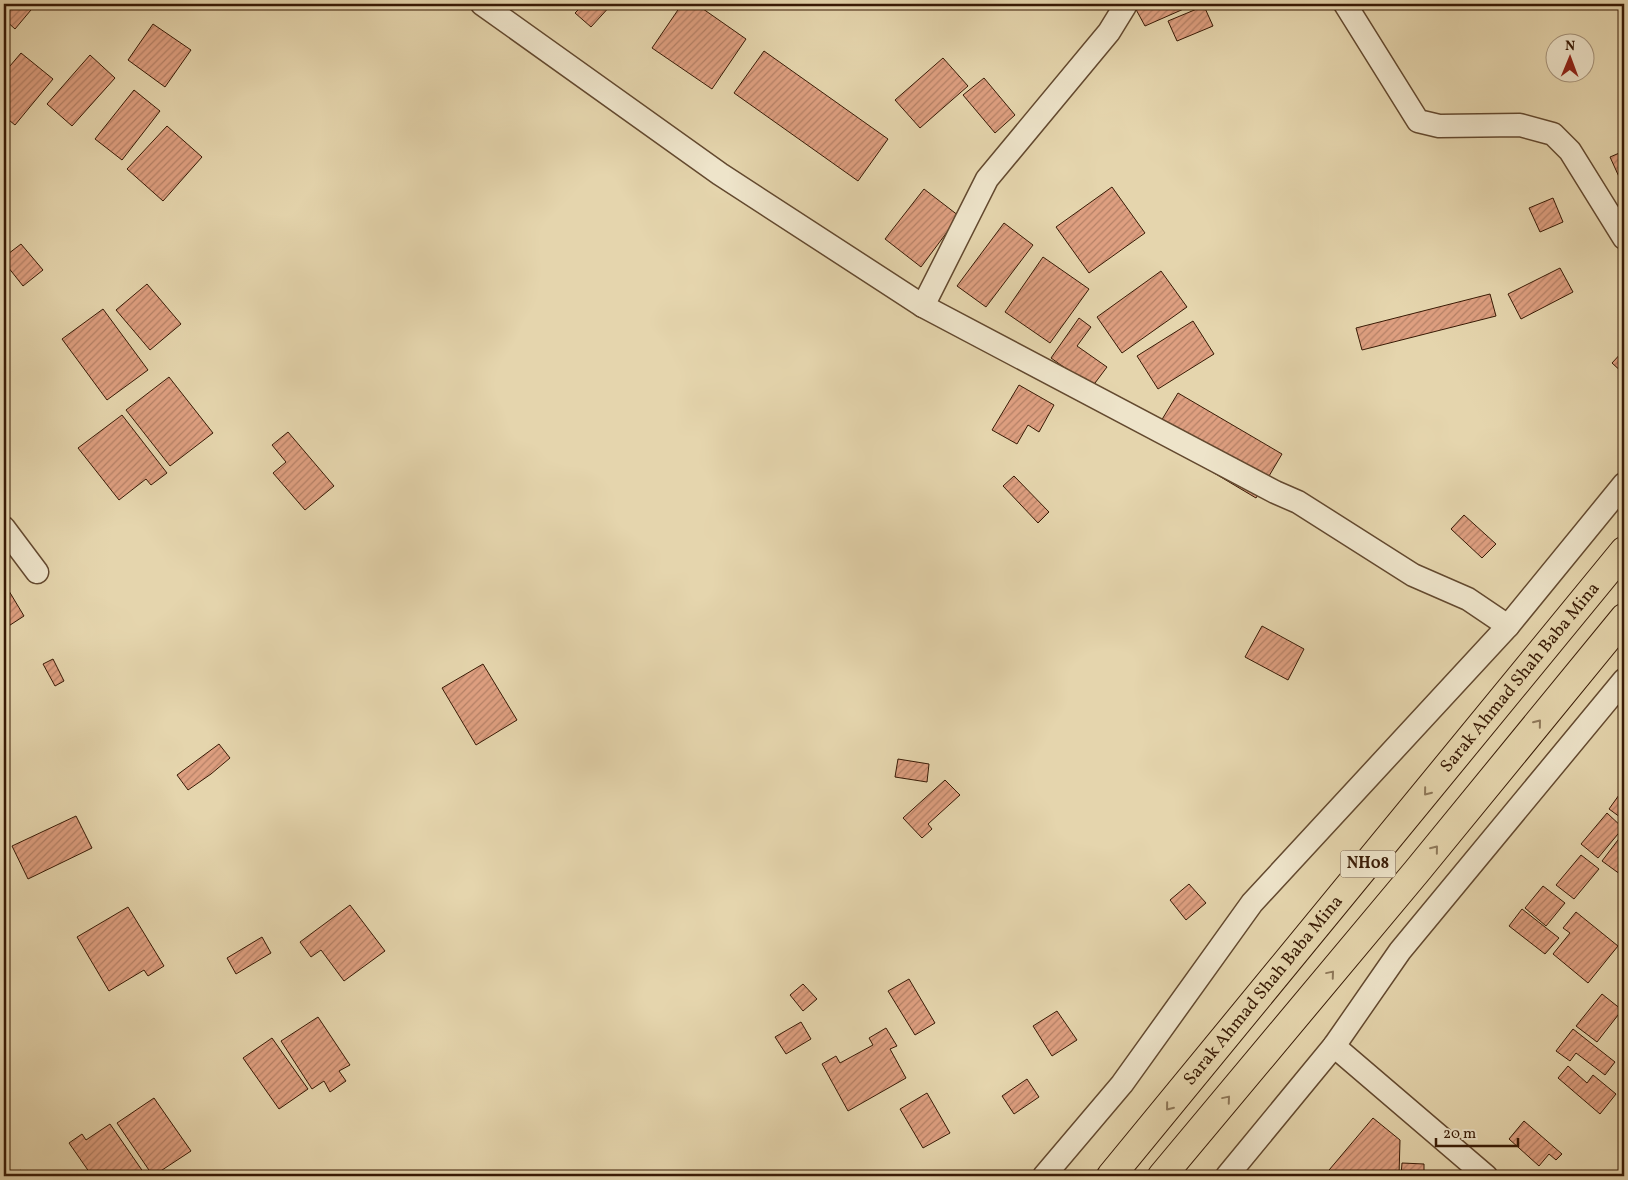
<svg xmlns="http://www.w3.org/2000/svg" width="1628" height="1180" font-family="Vollkorn,serif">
	<defs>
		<pattern id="building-hatch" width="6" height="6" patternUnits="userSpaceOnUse" patternTransform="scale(1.25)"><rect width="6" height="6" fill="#de9f80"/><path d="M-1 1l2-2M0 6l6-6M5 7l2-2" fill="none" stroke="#b58167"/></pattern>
	</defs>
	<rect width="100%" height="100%" fill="#e5d5ad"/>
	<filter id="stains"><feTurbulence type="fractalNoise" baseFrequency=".004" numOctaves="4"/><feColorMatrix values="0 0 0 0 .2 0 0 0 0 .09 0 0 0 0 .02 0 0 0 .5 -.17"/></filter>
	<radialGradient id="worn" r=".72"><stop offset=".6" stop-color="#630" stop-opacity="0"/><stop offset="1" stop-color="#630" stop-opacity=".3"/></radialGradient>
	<!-- building -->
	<g fill="url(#building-hatch)" stroke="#381a05">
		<polygon points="11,4 36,4 15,29 4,19 4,12"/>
		<polygon points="132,4 143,4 138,9"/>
		<polygon points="584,4 612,4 591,27 575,13"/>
		<polygon points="651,4 663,4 658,9"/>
		<polygon points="682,4 696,4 746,39 712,89 652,48"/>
		<polygon points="1133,4 1195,4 1145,26"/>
		<polygon points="1204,6 1213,26 1177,41 1168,21"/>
		<polygon points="153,24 191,50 165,87 128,60"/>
		<polygon points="764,51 888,139 858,181 734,93"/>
		<polygon points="21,53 53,79 15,125 4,116 4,73"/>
		<polygon points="90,55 115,78 72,126 47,104"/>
		<polygon points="943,58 968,86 920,128 895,100"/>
		<polygon points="984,78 1015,115 995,133 963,95"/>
		<polygon points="134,90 160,111 122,160 95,139"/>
		<polygon points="167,126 202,157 163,201 127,169"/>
		<polygon points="1624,151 1624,178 1620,179 1610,157"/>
		<polygon points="1112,187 1145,233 1089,273 1056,227"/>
		<polygon points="924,189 959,216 921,267 885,239"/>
		<polygon points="1553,198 1563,222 1540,232 1529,208"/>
		<polygon points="1004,223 1033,245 986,307 957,286"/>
		<polygon points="21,244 43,270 23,286 4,262 4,257"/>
		<polygon points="1043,257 1089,289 1050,343 1005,312"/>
		<polygon points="1560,268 1573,292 1521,319 1508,294"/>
		<polygon points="1161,271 1187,307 1122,353 1097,317"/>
		<polygon points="147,284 181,324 150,350 116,310"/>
		<polygon points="1490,294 1496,316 1362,350 1356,328"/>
		<polygon points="103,309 148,370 107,400 62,339"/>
		<polygon points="1079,318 1091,327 1077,346 1107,367 1092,387 1051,358"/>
		<polygon points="1193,321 1214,354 1158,389 1137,356"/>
		<polygon points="1624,350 1624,374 1612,363"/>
		<polygon points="169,377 213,433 170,466 126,410"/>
		<polygon points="1019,385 1054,405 1039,432 1028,425 1017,444 992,430"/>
		<polygon points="1178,393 1282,454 1256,498 1152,436"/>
		<polygon points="122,415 167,473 151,485 146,479 119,500 78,448"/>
		<polygon points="288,432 334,486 305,510 273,473 286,462 272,445"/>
		<polygon points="1014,476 1049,512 1038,523 1003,486"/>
		<polygon points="1464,515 1496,544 1482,558 1451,529"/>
		<polygon points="9,591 24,616 4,629 4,594"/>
		<polygon points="1262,626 1304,649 1288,680 1245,657"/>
		<polygon points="53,659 64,681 55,686 43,664"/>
		<polygon points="483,664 517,720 476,745 442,688"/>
		<polygon points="219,744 230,758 211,774 188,790 177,775"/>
		<polygon points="898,759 929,764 927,782 895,777"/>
		<polygon points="945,780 960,795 928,824 932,829 922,838 903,818"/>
		<polygon points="1624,788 1624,820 1609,809"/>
		<polygon points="1607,813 1623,828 1598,858 1581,844"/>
		<polygon points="76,816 92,848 28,879 12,846"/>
		<polygon points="1624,832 1624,877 1602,861"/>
		<polygon points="1581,855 1599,869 1574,899 1556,885"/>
		<polygon points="1189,884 1206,903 1186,920 1170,900"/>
		<polygon points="1543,886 1565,903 1546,926 1525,908"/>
		<polygon points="350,905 385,951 344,981 321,950 311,957 300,942"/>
		<polygon points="128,907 164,966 148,976 144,970 109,991 77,937"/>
		<polygon points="1522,909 1559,938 1545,954 1509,926"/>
		<polygon points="1576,912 1618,946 1588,983 1553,954 1570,933 1563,928"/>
		<polygon points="262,937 271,953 236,974 227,958"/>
		<polygon points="909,979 935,1023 915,1035 888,991"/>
		<polygon points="803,984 817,999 803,1011 790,995"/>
		<polygon points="1602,994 1622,1010 1597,1042 1576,1026"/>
		<polygon points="1057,1011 1077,1040 1052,1056 1033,1026"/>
		<polygon points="318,1017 350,1065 339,1071 346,1081 330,1092 324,1081 312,1089 281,1041"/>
		<polygon points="801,1022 811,1039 786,1054 775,1037"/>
		<polygon points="886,1028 897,1046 890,1049 906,1078 848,1111 822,1064 836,1056 840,1063 873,1045 869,1038"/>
		<polygon points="1573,1029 1615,1062 1605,1075 1576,1053 1570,1061 1556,1051"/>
		<polygon points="272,1038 308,1089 279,1109 243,1058"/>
		<polygon points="1568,1066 1587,1083 1593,1075 1616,1094 1600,1114 1558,1078"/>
		<polygon points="1027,1079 1039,1097 1014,1114 1002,1096"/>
		<polygon points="927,1093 950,1133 923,1148 900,1109"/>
		<polygon points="154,1098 191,1151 153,1176 117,1123"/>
		<polygon points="1373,1118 1400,1140 1399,1176 1324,1176"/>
		<polygon points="1524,1121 1562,1154 1556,1160 1549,1154 1539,1166 1509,1139"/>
		<polygon points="110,1124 146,1176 92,1176 69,1143 82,1134 86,1140"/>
		<polygon points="1402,1163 1424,1164 1424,1176 1401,1176"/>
		<polygon points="21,1170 26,1176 13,1176"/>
	</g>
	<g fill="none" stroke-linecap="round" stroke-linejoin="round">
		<defs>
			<g id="street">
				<polyline points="482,4 720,174 923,306 1275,492 1298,502 1413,575 1468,599 1508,626"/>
				<polyline points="1345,4 1418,121 1439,126 1520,125 1553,134 1570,151 1624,238"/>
				<polyline points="923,306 987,179 1109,32 1125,6 1124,4"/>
				<polyline points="4,528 37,572"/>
				<polyline points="1334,1046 1486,1176"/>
				<polyline points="1044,1176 1122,1084 1252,903 1508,626 1624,484"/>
				<polyline points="1227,1176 1334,1046 1400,951 1624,680"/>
			</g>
			<g id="highway">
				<path id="s1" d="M1111,1176L1624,551"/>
				<polyline points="1162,1176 1417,871 1624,618"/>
			</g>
		</defs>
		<!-- street casing -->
		<use href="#street" stroke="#63492f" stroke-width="25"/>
		<!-- highway casing -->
		<use href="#highway" stroke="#381a05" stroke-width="30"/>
		<!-- street -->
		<use href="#street" stroke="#eee4ca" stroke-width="22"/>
		<!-- highway -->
		<use href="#highway" stroke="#e5d5ad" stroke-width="28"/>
	</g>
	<!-- one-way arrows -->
	<defs><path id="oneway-chevron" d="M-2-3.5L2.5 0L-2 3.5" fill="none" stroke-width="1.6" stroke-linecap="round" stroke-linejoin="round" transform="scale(1.25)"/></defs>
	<g stroke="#8e7859">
		<use href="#oneway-chevron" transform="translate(1538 723) rotate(-51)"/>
		<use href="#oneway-chevron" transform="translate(1427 792) rotate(129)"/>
		<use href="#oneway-chevron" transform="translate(1435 849) rotate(-51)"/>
		<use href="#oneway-chevron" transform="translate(1331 974) rotate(-50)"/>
		<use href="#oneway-chevron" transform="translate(1227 1099) rotate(-50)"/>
		<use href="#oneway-chevron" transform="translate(1169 1107) rotate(129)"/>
	</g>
	<g text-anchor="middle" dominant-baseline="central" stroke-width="5" stroke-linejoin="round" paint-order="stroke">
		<!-- shield labels -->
		<rect fill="#eee4ca" stroke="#6f5740" stroke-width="1" x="1340.5" y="850.5" width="55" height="27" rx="4"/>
		<g font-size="16" font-weight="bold" fill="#381a05">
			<text x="1368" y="864">NH08</text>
		</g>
		<!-- street labels -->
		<g font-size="18" fill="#381a05" stroke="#eee4ca">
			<text stroke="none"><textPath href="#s1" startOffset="645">Sarak Ahmad Shah Baba Mina</textPath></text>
			<text stroke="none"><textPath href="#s1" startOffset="240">Sarak Ahmad Shah Baba Mina</textPath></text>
		</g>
	</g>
	<!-- margin -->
	<rect width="1628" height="1180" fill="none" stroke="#e5d5ad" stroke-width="20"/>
	<rect x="5" y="5" width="1618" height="1170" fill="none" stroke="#381a05" stroke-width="2.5"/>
	<rect x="10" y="10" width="1608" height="1160" fill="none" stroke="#381a05"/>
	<!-- north arrow -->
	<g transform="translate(1570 58) rotate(1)"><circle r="24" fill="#eee4ca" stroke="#a5937b"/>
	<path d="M0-4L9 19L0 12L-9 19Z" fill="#8f2418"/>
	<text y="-8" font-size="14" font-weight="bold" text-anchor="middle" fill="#381a05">N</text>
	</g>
	<!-- scale -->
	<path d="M1436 1138v8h82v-8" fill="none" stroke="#381a05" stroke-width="2.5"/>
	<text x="1443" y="1138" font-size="15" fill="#381a05" stroke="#eee4ca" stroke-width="4" paint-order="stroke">20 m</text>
	<rect width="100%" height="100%" filter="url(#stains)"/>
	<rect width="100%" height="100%" fill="url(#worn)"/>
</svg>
